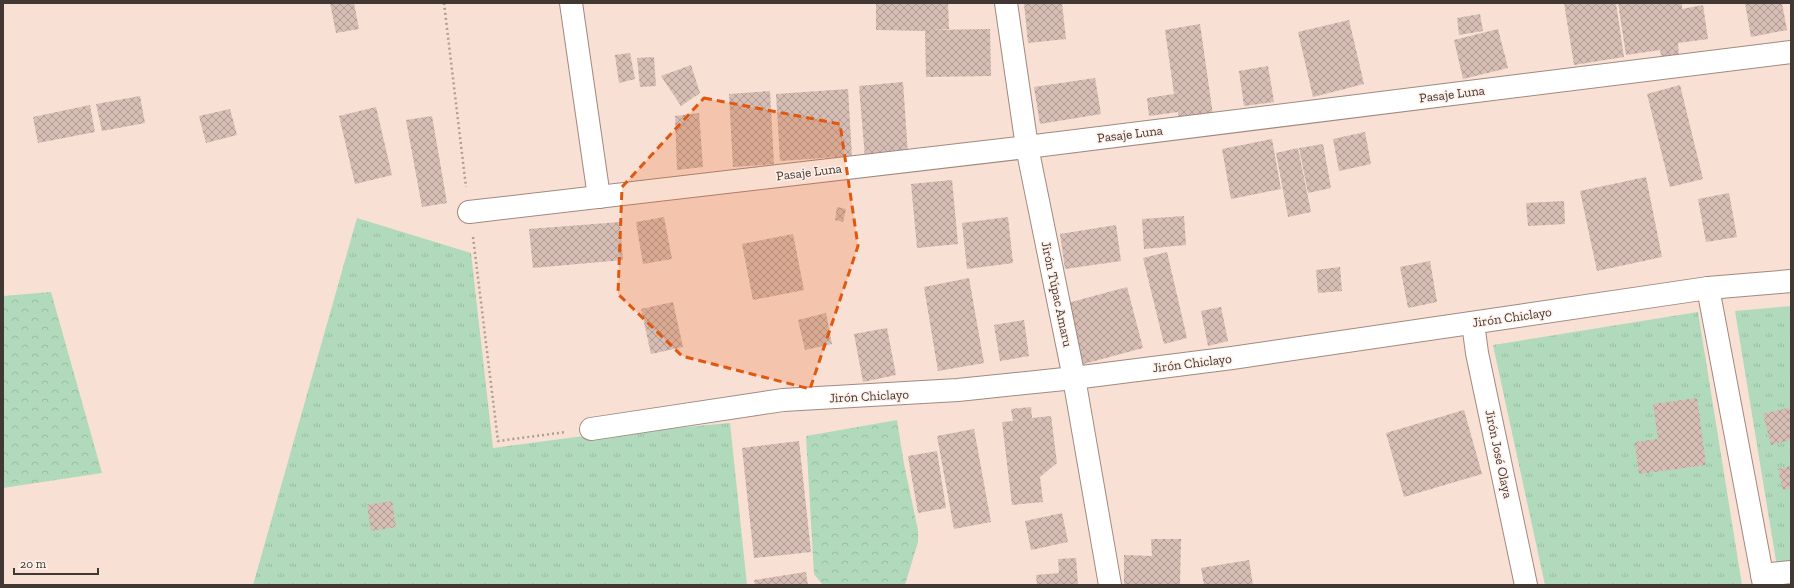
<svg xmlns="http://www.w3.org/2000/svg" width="1794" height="588" font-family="'Zilla Slab',serif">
	<defs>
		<pattern id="grass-tufts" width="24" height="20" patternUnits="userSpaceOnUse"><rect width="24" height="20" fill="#b0dabb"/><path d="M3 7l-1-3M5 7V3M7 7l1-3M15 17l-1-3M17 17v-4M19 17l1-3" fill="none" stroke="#99bca1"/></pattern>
		<pattern id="forest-crowns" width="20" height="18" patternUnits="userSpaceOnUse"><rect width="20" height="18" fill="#b0dabb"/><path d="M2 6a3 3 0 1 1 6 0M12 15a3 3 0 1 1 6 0" fill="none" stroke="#99bca1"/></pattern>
		<pattern id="building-cross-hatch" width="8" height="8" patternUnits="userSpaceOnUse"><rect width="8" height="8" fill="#d6beb4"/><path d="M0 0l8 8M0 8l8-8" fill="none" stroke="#af9b93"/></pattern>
	</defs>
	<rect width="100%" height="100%" fill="#f9e0d5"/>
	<!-- grass -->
	<g fill="url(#grass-tufts)">
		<polygon points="357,218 471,253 493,448 576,437 730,423 747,585 253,585"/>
		<polygon points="1791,306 1791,585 1780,585 1735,311"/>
		<polygon points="1698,312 1742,585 1545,585 1493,345"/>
	</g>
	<!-- forest -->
	<g fill="url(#forest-crowns)">
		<polygon points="51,292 102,473 3,488 3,296"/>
		<polygon points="897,420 904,464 918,530 918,542 905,585 823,585 814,574 806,436"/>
	</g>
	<!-- building -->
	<g fill="url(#building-cross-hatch)">
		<polygon points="330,3 354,3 359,29 336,33"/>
		<polygon points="876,3 948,3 949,29 932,30 990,29 991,76 926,77 925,31 876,30"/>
		<polygon points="1024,3 1062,3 1066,39 1028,43"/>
		<polygon points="1564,3 1616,3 1624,57 1574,65"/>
		<polygon points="1618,3 1682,3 1682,9 1703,5 1708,39 1678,43 1679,56 1662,59 1660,50 1626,55"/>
		<polygon points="1745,3 1782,3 1787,30 1751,37"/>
		<polygon points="1480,14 1483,31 1459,35 1457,18"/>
		<polygon points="1349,20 1364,84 1313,97 1298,32"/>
		<polygon points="1200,24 1213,115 1179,120 1178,112 1149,116 1147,98 1174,94 1165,30"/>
		<polygon points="1498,29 1508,68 1463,79 1454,40"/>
		<polygon points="630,53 635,79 619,83 615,55"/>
		<polygon points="654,57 656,86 640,87 637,58"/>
		<polygon points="691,65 700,93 681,106 661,76"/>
		<polygon points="1268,66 1274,102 1244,106 1239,71"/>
		<polygon points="1095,78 1101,114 1040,124 1034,87"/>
		<polygon points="903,82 908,155 865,158 859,86"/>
		<polygon points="1680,85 1703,179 1670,187 1647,94"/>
		<polygon points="848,89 852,156 780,161 776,94"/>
		<polygon points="770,91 774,164 733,167 729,94"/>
		<polygon points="140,96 145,123 102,131 96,104"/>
		<polygon points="90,105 95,132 38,143 33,117"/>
		<polygon points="376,107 392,175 355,184 339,116"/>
		<polygon points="230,109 237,135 206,143 199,116"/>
		<polygon points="699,113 703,167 677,170 675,116"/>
		<polygon points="432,116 447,203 422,207 406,120"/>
		<polygon points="1365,132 1371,164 1339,171 1333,139"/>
		<polygon points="1272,139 1281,189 1231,199 1222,149"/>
		<polygon points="1323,144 1331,188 1308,193 1299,148"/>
		<polygon points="1298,148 1311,212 1288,217 1276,153"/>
		<polygon points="1646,177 1662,257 1597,271 1580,191"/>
		<polygon points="952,180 958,244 917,248 911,184"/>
		<polygon points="1729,193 1737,237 1706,242 1698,199"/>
		<polygon points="1564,201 1565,224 1528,226 1526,203"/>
		<polygon points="837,207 846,209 843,222 835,220"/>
		<polygon points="1184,216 1186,245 1144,249 1142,219"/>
		<polygon points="664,217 672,259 643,264 636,222"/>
		<polygon points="1008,217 1013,263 967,269 962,223"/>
		<polygon points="620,222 623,260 533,268 529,229"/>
		<polygon points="1116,225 1121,261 1065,269 1060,234"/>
		<polygon points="793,234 804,290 753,300 742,244"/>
		<polygon points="1167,252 1187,338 1164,344 1143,258"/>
		<polygon points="1430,261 1437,302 1408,308 1400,267"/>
		<polygon points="1340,267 1342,291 1318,293 1316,270"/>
		<polygon points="969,278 984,363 938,371 924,287"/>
		<polygon points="1127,287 1143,348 1080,365 1064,304"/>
		<polygon points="673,302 683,347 651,354 641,309"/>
		<polygon points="1221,307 1228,341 1208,346 1201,311"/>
		<polygon points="826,313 832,344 805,350 798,320"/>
		<polygon points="1024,320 1029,356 1000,361 994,325"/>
		<polygon points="887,328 896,375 863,382 854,334"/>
		<polygon points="1697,398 1706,465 1639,474 1635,442 1658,439 1653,404"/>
		<polygon points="1031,407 1032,418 1051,416 1057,463 1040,477 1043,502 1012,505 1002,422 1013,421 1011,409"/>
		<polygon points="1791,407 1791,440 1771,445 1763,414"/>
		<polygon points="1464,410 1482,474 1404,497 1386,433"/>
		<polygon points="974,429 991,522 954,529 937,436"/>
		<polygon points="799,441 811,552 754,558 742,448"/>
		<polygon points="937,451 946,508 918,513 908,456"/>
		<polygon points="1791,466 1791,488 1783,490 1778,469"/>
		<polygon points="392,501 396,527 371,531 367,505"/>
		<polygon points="1062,513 1068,542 1031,550 1025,521"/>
		<polygon points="1151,539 1181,539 1180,585 1124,585 1124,555 1152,556"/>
		<polygon points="1076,558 1078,585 1037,585 1036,575 1059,573 1058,559"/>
		<polygon points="1249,560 1253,585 1204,585 1201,568"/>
		<polygon points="806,572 808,585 755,585 754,580"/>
	</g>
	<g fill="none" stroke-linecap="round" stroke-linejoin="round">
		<defs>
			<g id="minor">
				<polyline points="571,3 599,197"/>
				<polyline points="1006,3 1027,147 1074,378 1110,585"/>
				<polyline points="469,212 1027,147 1791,52"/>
				<polyline points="1708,288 1764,585"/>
				<polyline points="1473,323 1477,353 1526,585"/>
				<polyline points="591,429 783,400 958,390 1074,378 1232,358 1708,288 1791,281"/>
				<polyline points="1762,575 1791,572"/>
			</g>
		</defs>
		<!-- minor casing -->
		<use href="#minor" stroke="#a0897f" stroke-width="24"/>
		<!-- path -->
		<g stroke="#b09d95" stroke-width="2.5" stroke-dasharray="2 3" stroke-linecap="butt">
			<polyline points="444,3 466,187"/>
			<polyline points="473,237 498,441 566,432"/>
		</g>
		<!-- minor -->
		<use href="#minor" stroke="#fff" stroke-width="22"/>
	</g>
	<!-- marked area -->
	<path fill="#e0570e" fill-opacity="0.2" stroke="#e0570e" stroke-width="3" stroke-dasharray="8 5" stroke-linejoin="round" d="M704,98L840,124L858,246L810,389L682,356L618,294L622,187Z"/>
	<g text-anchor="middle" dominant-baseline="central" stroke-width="3" stroke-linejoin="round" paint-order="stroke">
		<!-- street labels -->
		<g font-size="13" fill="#413733" stroke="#fff0e9">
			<text transform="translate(1452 94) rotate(-7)">Pasaje Luna</text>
			<text transform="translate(1130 134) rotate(-7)">Pasaje Luna</text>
			<text transform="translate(809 172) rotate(-7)">Pasaje Luna</text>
			<text transform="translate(1057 294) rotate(78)">Jirón Túpac Amaru</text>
			<text transform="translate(1512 317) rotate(-8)">Jirón Chiclayo</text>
			<text transform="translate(1192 363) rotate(-7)">Jirón Chiclayo</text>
			<text transform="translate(869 396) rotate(-3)">Jirón Chiclayo</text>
			<text transform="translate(1499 454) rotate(78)">Jirón José Olaya</text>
		</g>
	</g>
	<!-- border -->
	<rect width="1794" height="588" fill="none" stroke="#413733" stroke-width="8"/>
	<!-- scale -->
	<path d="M14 568v6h84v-6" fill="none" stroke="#413733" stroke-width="2"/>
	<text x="20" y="568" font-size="12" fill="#413733" stroke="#fff0e9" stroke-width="3" paint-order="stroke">20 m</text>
</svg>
